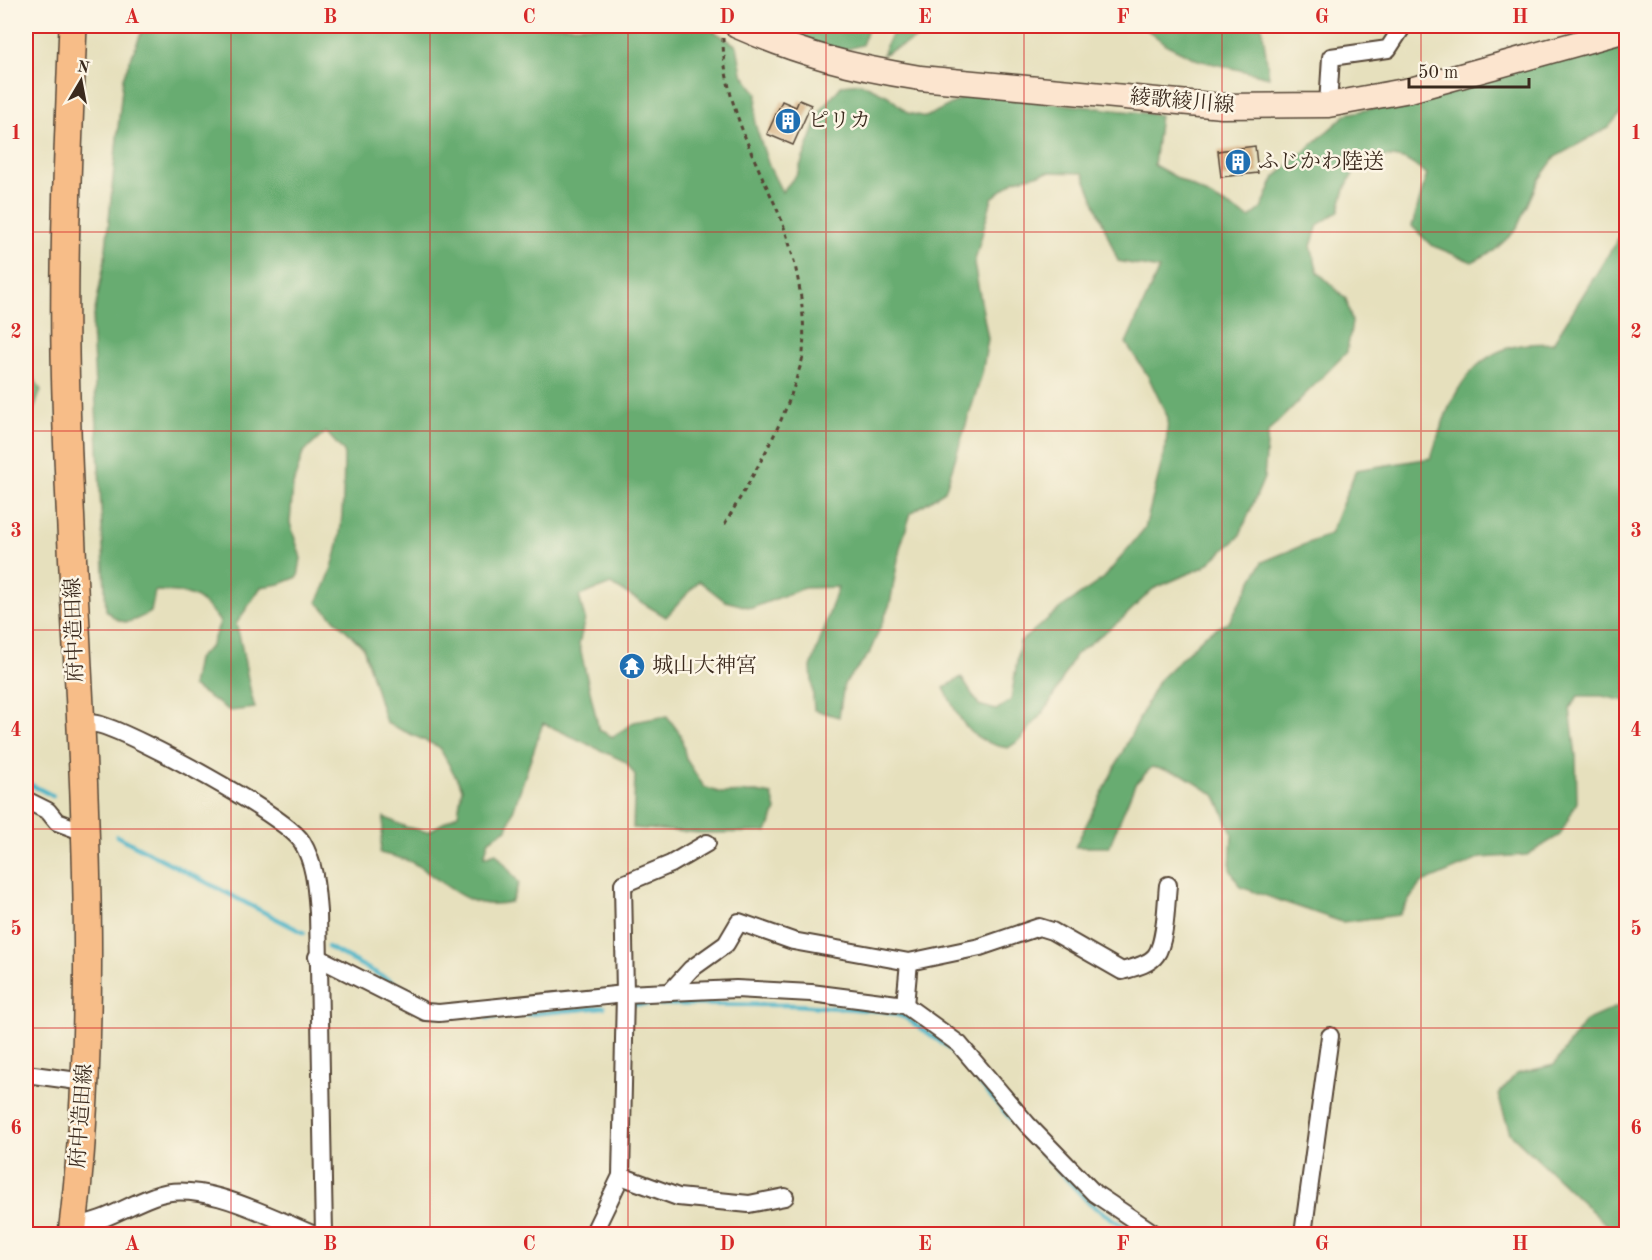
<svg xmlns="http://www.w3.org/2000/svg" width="1652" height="1260" font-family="'Old Standard TT','Noto Serif JP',serif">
	<rect width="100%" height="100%" fill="#fcf5e5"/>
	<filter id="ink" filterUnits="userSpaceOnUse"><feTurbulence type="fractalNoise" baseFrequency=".0167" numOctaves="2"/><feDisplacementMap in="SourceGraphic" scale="12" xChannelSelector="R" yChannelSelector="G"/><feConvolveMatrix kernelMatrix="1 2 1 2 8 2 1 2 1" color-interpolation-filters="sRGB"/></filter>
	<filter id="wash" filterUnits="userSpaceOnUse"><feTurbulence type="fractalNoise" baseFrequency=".008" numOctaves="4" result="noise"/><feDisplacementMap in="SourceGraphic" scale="24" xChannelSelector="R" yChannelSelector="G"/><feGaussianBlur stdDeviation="1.35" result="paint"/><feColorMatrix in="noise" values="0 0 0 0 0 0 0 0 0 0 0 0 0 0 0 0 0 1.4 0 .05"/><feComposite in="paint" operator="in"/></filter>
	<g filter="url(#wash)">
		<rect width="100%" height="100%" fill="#e6e0bd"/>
		<!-- forest -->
		<g fill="#68ac71" stroke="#526b48" stroke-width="1.5">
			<path d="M144,26H706L737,46L742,73L757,94L755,124L769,166L782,192L797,174L822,109L842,85L861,83L888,96L908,113L926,117L971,94L1160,115L1154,165L1249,218L1261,209L1275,177L1347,114L1394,104L1626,40V107L1608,128L1555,157L1538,181L1516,230L1494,251L1472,262L1431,245L1412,226L1427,174C1420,170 1411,162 1403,159C1361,148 1346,177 1339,211L1318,225L1311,246L1318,272L1346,299L1352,322L1347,352L1268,432L1264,478L1239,537L1204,567L1153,589L1122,619L1075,655L1048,706L1020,740L1008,748C967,741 961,721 944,688L961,677L979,705L996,710L1011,700L1020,642L1062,607L1104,578L1145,528L1166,446L1168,418L1148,376L1126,343L1159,269L1118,261L1083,173L1049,172L1015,180L992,198L974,264L988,339L982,374L945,491L911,513L900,548L890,604L869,654L844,684L839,717L814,710L811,667L838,587L804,588L752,608L725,601L699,581L666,617L611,584L579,596L585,619L579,644L599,730L613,737L634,722L667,716L681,735L686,759L704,787L721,793L756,792L772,795L776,810L767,832L701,833L633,828L635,775L626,762L543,723L507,829L489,840L484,857L496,853L519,883L511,902C468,912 449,885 415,864C405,858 391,856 380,853L384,817L406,827L428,832L458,814L462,788L439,747L386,723L363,647L317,602C345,552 343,507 344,452L326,432L303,453L293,485L290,523L301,558L298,577L280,584L261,587L236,624C245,652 246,680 255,708L230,711L192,686L197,659L211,646L220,622C199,593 190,592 155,591L151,612C131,622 124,629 106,610L92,326L105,259L123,78Z"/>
			<polygon points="768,26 869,26 862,45 840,51"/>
			<polygon points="904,26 943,26 882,55 891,35"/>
			<polygon points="1142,26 1262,26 1269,77 1198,60 1167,45"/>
			<path d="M1626,226V701L1602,696H1578L1570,708L1576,756L1577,802L1560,835L1527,855L1481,858L1420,884L1399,915L1342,922L1240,887L1230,869L1232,833L1216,796L1182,774L1152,767L1135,784L1109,847H1075L1158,681L1206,634L1229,622L1262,562L1330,534L1356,470L1431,458C1445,413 1462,357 1516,346C1527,343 1541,344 1553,343Z"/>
			<polygon points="26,365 41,390 26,431"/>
			<polygon points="1623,1004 1626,1004 1626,1234 1616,1234 1510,1133 1498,1095 1516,1074 1554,1065 1585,1021"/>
		</g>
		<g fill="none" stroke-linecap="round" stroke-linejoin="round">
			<!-- stream -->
			<g stroke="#49b4c7" stroke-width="4.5">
				<polyline points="26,782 53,796"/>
				<polyline points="117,836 304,933"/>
				<polyline points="328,947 424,999"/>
				<polyline points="633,1004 795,1005 885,1011 904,1017 948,1047 1024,1134 1090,1204 1136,1234"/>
				<polyline points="487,1018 604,1007"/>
			</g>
		</g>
		<g id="blocks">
			<!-- building -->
			<g fill="#ca9c63">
				<polygon points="799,100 811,105 793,145 767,134 782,101 796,107"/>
				<polygon points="1255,146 1258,173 1221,177 1218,151"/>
			</g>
		</g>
	</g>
	<g filter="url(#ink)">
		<use href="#blocks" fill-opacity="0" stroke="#554536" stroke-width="1.5"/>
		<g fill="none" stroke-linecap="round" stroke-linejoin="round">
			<defs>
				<g id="street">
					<polyline points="1328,105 1331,57 1388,49 1403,26"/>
					<path d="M79,722C86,723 94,723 101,725C136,735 285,815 302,842C315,864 316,887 318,912L324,1234"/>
					<polyline points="26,800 48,811 57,822 84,832"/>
					<polyline points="317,957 426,1012 439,1013 625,994 736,989 811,993 905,1005 959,1044 1027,1124 1094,1193 1155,1234"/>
					<path d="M671,991L691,969L726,944L739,922L793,941L909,962L980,947L1039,927L1052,931L1122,971C1132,968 1149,965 1156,955C1166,941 1166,903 1168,885"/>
					<polyline points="905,1005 909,962"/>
					<polyline points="26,1074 85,1082"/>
					<polyline points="621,1176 678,1197 749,1204 785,1197"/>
					<path d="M72,1227C106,1221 124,1207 154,1196C199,1178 270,1217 312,1234"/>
					<polyline points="593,1234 621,1176 625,994 623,884 671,864 707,843"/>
					<polyline points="1303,1234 1330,1036"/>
				</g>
				<path id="secondary" d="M737,26C801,54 851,67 920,78L1222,106L1328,105L1410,90L1626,30"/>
				<path id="primary" d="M72,1234C107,958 73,674 66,396C62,273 68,149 73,26"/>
			</defs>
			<!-- street casing -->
			<use href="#street" stroke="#554536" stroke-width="20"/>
			<!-- secondary casing -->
			<use href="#secondary" stroke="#554536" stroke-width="27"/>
			<!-- primary casing -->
			<use href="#primary" stroke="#554536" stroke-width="30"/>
			<!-- path -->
			<path stroke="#554536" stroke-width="3" stroke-dasharray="4.5 4.5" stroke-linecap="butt" d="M723,38C723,95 749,148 772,198C793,242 807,305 803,353C803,362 798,371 796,380C780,432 751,479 723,527"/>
			<!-- street -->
			<use href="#street" stroke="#fff" stroke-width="16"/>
			<!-- secondary -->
			<use href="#secondary" stroke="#fce5cf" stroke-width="24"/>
			<!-- primary -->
			<use href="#primary" stroke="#f7bd88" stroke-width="27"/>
		</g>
	</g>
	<!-- grid -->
	<path fill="none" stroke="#d62828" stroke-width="1.5" stroke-opacity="0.55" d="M231,26V1234M430,26V1234M628,26V1234M826,26V1234M1024,26V1234M1222,26V1234M1421,26V1234M26,232H1626M26,431H1626M26,630H1626M26,829H1626M26,1028H1626"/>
	<!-- icons -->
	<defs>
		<symbol id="building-disc" viewBox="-11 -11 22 22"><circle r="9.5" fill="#1f6fb2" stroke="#fcf5e5"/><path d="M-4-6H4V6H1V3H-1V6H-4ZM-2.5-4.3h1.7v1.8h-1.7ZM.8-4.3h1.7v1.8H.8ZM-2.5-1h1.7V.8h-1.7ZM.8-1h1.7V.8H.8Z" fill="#fff"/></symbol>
		<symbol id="temple-disc" viewBox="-11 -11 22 22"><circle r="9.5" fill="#1f6fb2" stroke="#fcf5e5"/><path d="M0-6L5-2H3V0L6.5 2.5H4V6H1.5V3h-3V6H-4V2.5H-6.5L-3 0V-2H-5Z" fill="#fff"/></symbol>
	</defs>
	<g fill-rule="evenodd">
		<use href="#building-disc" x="773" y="106" width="30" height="30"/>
		<use href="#building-disc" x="1223" y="147" width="30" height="30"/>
		<use href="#temple-disc" x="617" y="651" width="30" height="30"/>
	</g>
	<g text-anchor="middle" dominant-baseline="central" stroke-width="5" stroke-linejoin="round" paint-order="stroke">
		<!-- street labels -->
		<g font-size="21" fill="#3b2a1e" stroke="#fcf5e5">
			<text transform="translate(1182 102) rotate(5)">綾歌綾川線</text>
			<text transform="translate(75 630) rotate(-92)">府中造田線</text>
			<text transform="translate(82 1116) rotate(-86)">府中造田線</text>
		</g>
		<!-- poi labels -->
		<g font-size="21" fill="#3b2a1e" stroke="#fcf5e5" text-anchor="start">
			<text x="808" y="121">ピリカ</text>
			<text x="1258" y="162">ふじかわ陸送</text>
			<text x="652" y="666">城山大神宮</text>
		</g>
	</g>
	<!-- margin -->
	<rect width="1652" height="1260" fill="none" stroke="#fcf5e5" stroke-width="66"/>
	<!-- north arrow -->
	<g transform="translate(81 81) rotate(10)" stroke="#fcf5e5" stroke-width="4.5" paint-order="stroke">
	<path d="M0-4.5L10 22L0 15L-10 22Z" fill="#3b2a1e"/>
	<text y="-9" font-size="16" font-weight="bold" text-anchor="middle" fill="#3b2a1e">N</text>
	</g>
	<!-- scale -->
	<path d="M1409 78v9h120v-9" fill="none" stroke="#3b2a1e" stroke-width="3"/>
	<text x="1418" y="78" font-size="18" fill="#3b2a1e" stroke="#fcf5e5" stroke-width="4.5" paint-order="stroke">50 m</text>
	<rect x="33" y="33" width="1586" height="1194" fill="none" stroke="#d62828" stroke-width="2"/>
	<g font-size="20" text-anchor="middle" font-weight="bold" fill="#d62828">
		<text x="132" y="23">A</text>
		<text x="330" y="23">B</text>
		<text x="529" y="23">C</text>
		<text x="727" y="23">D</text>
		<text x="925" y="23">E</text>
		<text x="1123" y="23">F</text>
		<text x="1322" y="23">G</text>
		<text x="1520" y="23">H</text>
		<text x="16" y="139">1</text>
		<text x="1636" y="139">1</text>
		<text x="16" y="338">2</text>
		<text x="1636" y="338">2</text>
		<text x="16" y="537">3</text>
		<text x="1636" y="537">3</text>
		<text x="16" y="736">4</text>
		<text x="1636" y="736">4</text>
		<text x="16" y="935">5</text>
		<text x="1636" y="935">5</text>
		<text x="16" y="1134">6</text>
		<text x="1636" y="1134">6</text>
		<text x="132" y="1250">A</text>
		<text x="330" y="1250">B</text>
		<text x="529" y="1250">C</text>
		<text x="727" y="1250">D</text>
		<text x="925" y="1250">E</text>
		<text x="1123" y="1250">F</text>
		<text x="1322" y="1250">G</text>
		<text x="1520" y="1250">H</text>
	</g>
</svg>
